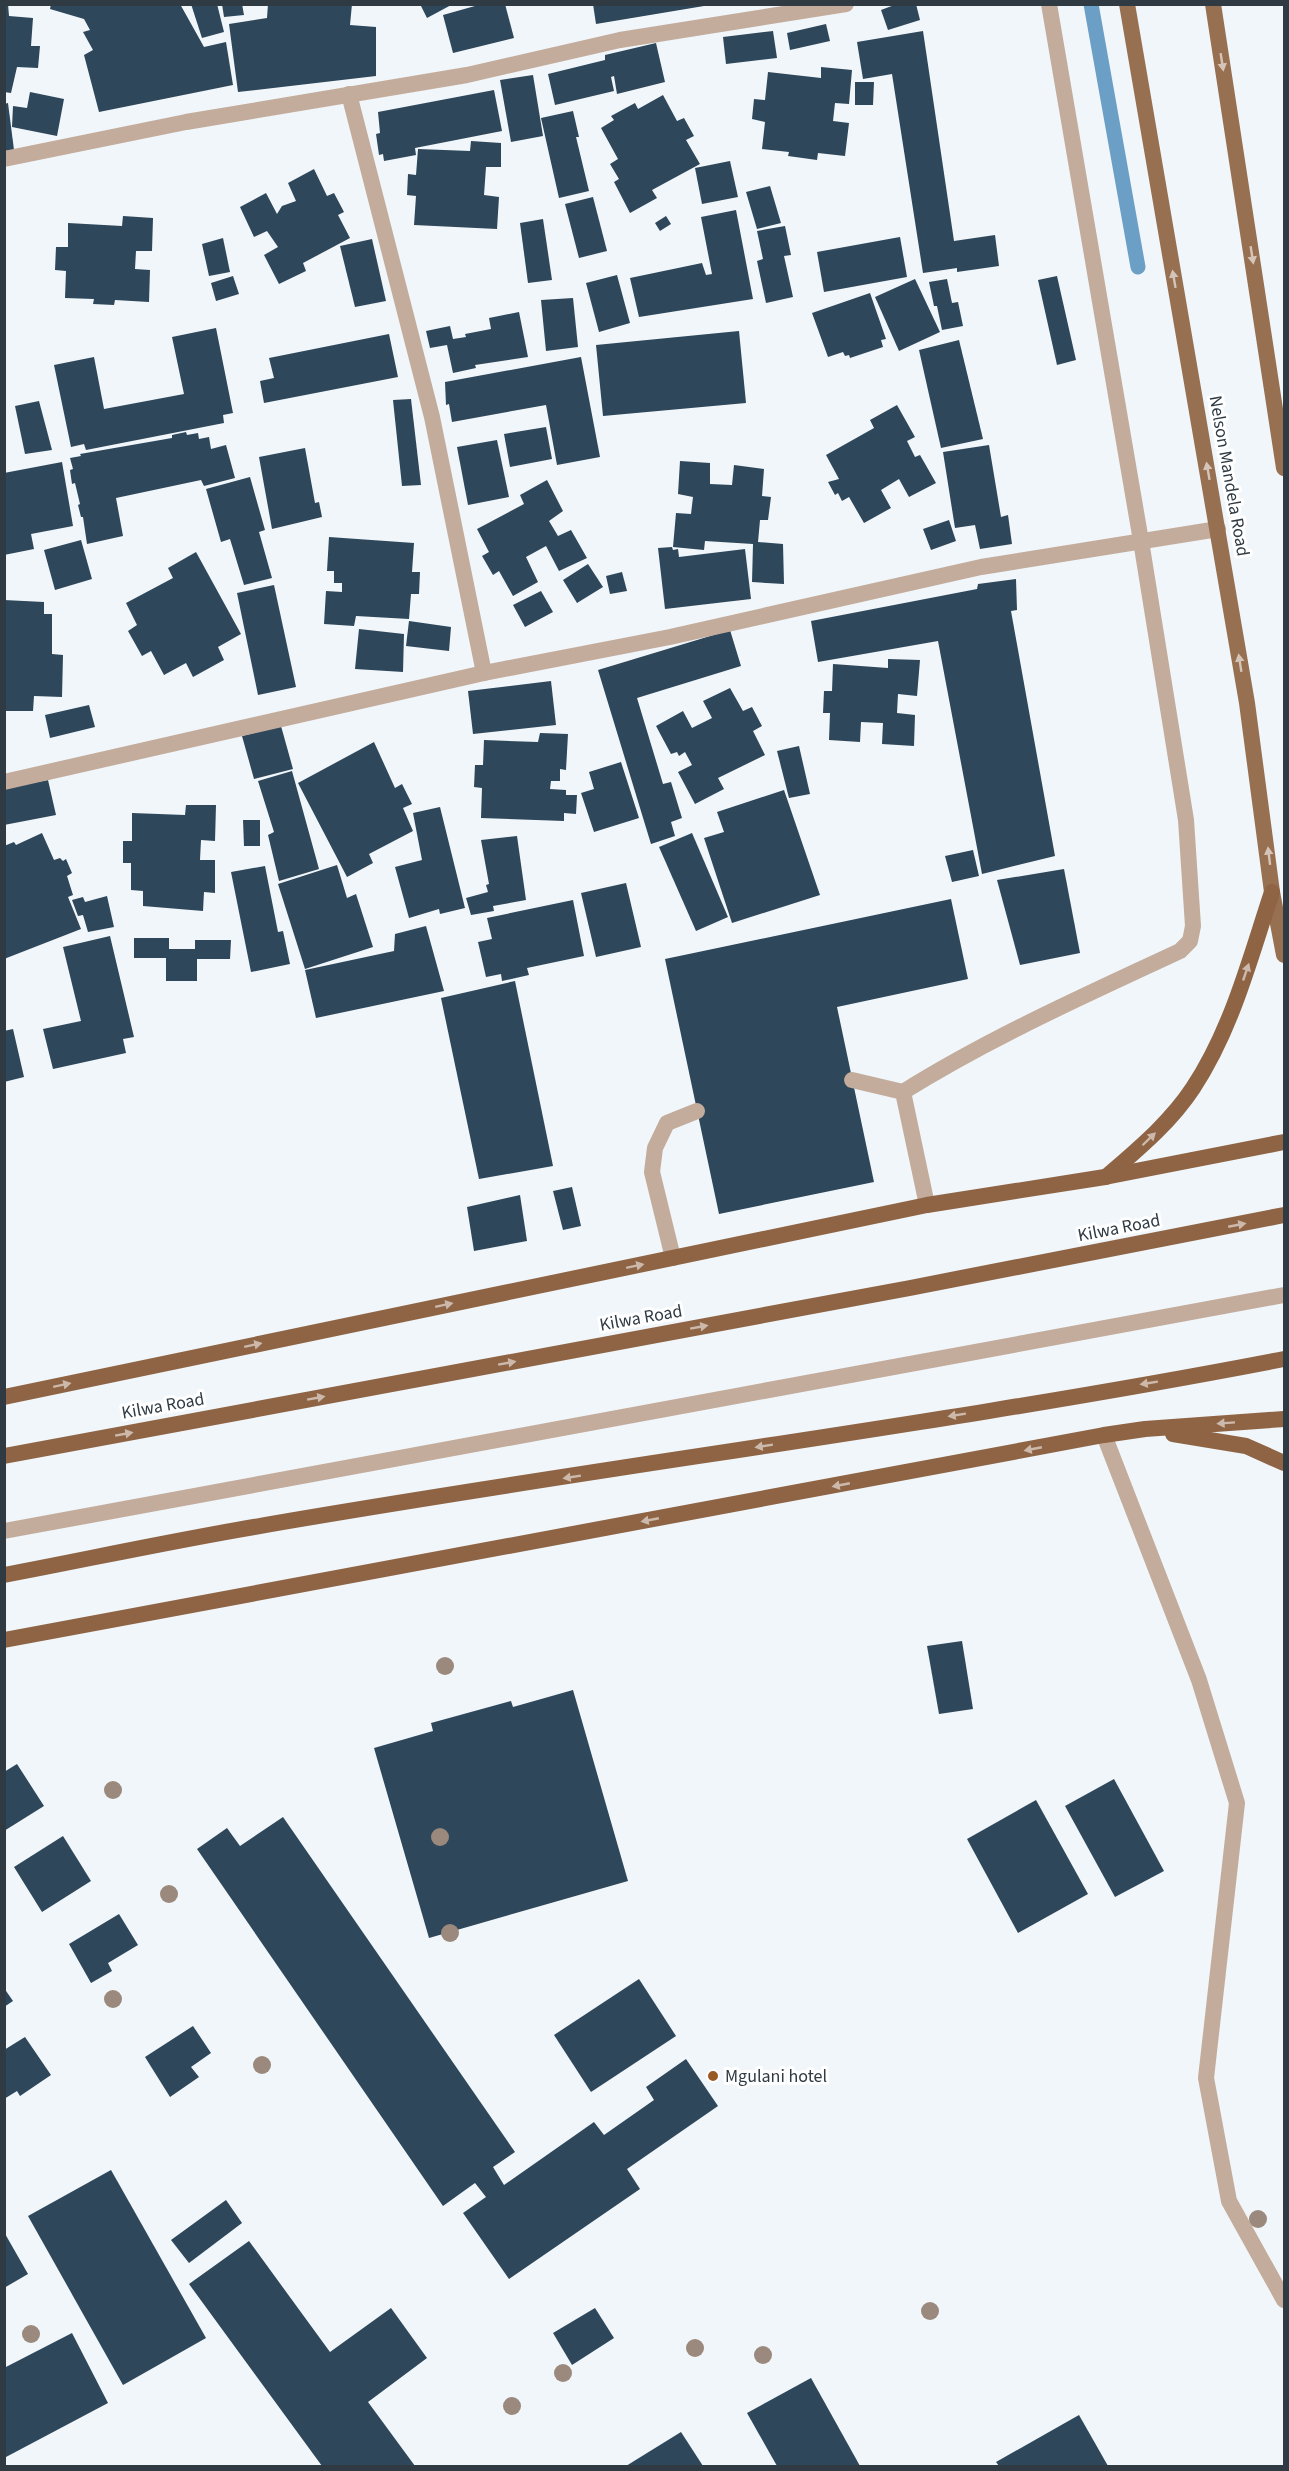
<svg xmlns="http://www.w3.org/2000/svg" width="1289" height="2471" font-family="'Source Sans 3',sans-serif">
	<rect width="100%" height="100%" fill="#f0f6fa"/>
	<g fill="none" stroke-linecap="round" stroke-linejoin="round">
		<!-- stream -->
		<polyline stroke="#6c9fc5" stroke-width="15" points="1091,4 1138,267"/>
	</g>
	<!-- building -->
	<g fill="#2e475a">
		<polygon points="4,4 8,4 9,16 33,18 31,46 40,46 38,68 17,67 11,93 4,92"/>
		<polygon points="51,4 180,4 204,47 226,42 233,85 99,112 84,55 93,50 83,32 90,30 84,19 50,9"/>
		<polygon points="191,4 217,4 224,32 202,38"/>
		<polygon points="222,4 242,4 244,15 224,17"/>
		<polygon points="268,4 352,4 350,25 376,27 376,76 238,92 229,24 267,18"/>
		<polygon points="420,4 453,4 427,18"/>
		<polygon points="482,4 505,4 514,38 453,53 443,15"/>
		<polygon points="593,4 704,4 704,6 596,24"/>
		<polygon points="897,4 916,4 920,20 888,30 881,10"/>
		<polygon points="826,24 830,41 790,50 787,33"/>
		<polygon points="773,31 777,58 726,64 723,37"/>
		<polygon points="923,31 954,241 995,235 999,266 957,272 957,268 923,273 892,74 863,79 857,42"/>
		<polygon points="656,43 665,82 617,94 614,76 611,77 614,91 555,105 548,74 605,60 605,55"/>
		<polygon points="821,67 852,70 849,104 835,103 833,121 849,123 845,156 818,153 817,160 788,156 789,152 762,149 765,122 752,119 754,99 765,100 768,72 821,78"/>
		<polygon points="533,75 543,136 511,142 500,80"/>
		<polygon points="855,82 874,82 873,105 855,105"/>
		<polygon points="494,90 502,131 415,148 416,155 384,161 383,154 379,155 376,134 380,133 378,112"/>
		<polygon points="30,92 64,99 57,136 12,127 13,106 27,108"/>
		<polygon points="663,95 677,121 684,118 694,136 686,140 700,164 652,190 657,198 630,213 614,182 619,179 610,164 618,159 601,128 614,120 611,116 635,103 638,109"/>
		<polygon points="8,103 14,150 4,151 4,104"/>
		<polygon points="573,111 579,137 576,137 589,191 559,198 541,118"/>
		<polygon points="471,141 501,143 501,167 486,167 484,195 499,197 497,229 414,225 416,196 407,195 408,174 416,175 418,149 470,151"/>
		<polygon points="730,161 738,197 702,204 695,168"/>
		<polygon points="314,169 327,196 334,193 344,212 338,215 350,238 303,263 306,271 279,284 264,255 278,247 267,231 254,237 240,207 266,193 277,214 282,206 296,201 288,183"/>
		<polygon points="770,186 781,223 757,229 746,192"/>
		<polygon points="593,197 607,251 579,258 565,204"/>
		<polygon points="736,210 753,299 639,317 630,278 702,263 706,275 712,274 701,217"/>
		<polygon points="123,216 153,218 152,251 136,251 135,269 150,270 149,302 115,300 114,305 93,304 94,299 65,298 66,271 55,270 56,247 68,247 68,223 122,226"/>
		<polygon points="666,216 671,224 660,231 655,223"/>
		<polygon points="543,219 552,280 528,283 520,223"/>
		<polygon points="785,226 791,255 784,256 793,297 766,303 757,261 763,259 757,231"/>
		<polygon points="900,237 907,277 824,292 817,252"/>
		<polygon points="223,238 230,272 209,276 202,244"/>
		<polygon points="372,239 386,301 355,307 340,246"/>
		<polygon points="617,275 630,323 599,332 586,283"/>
		<polygon points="233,276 239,294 216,301 211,283"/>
		<polygon points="1057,276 1076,360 1057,365 1038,280"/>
		<polygon points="915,279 940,332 899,351 875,297"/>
		<polygon points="947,279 952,303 958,302 963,326 942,330 937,306 934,306 929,282"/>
		<polygon points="870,293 886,339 881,340 883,347 850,358 849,355 845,356 843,352 828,357 812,313"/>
		<polygon points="573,298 578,347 546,351 541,300"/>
		<polygon points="519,312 528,357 475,365 476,368 453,373 447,345 430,348 426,331 450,326 453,339 466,337 465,334 491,329 489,318"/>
		<polygon points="216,328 233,413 223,415 224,423 86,450 84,444 71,447 54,365 94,357 104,409 184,394 172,337"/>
		<polygon points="739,331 746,403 603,416 596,345"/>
		<polygon points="389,334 398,377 264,403 260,381 274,378 269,358"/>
		<polygon points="959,340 983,439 941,448 919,350"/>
		<polygon points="581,357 600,457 557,465 546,405 452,422 449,404 446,405 445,382"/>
		<polygon points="411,399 421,485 402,486 393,400"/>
		<polygon points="39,401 52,450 25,454 15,406"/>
		<polygon points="897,405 915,437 907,441 915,457 920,455 936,483 909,497 899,479 881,490 891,508 864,523 849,497 842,501 838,493 835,495 828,482 839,479 826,455 874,428 870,420"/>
		<polygon points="546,427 552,459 510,467 504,434"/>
		<polygon points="186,432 187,435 198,433 199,439 209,437 211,449 226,445 235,478 204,486 201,480 116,498 123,536 87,544 83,517 81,517 78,505 80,504 75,483 72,484 70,470 73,469 70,458 81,456 80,454 172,438 172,435"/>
		<polygon points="497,440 509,497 468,505 457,447"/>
		<polygon points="989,445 1001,517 1008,515 1012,544 980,549 975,525 955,528 943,452"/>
		<polygon points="305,448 315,503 319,502 322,517 272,529 259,457"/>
		<polygon points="680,461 710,463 710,484 732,485 734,465 764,469 762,496 771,497 768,520 760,520 758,542 783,544 784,584 752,582 753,544 705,541 704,550 673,547 676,513 691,514 693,497 678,494"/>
		<polygon points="62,462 73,526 31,534 34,549 4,555 4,473"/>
		<polygon points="250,477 265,530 259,532 272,578 244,585 230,539 221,542 206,489"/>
		<polygon points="547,480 563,511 549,521 558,536 571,530 587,558 559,571 546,546 526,557 538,582 513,596 499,571 493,575 482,556 489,552 477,529 524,504 520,495"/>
		<polygon points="949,520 956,541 931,550 923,529"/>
		<polygon points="329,537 414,543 412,572 420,572 419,594 411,594 409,619 356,616 354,626 324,624 326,591 342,592 342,583 334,583 334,571 327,571"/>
		<polygon points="81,540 92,579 55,590 44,550"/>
		<polygon points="672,547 673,550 678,549 679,557 745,549 751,599 665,609 658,548"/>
		<polygon points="196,552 241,634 218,647 224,660 193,677 186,663 164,675 151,651 142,656 128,631 137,625 126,603 173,578 168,568"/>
		<polygon points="588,564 603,587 577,603 563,580"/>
		<polygon points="622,572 627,591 610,594 606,576"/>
		<polygon points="1016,579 1017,610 1011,611 1055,856 982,874 938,641 818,662 811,621 977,589 978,584"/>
		<polygon points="274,585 296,687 258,695 237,593"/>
		<polygon points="541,591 553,612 525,627 513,605"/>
		<polygon points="4,600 44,602 44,614 52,614 52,654 63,655 62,697 34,696 33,711 6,711"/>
		<polygon points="409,621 451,627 449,651 406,646"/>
		<polygon points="359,629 404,634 403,672 355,669"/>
		<polygon points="730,630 741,666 637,698 663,784 671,782 682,818 671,822 675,836 651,844 598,670"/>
		<polygon points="888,659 920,660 917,696 898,694 897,713 915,715 914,746 882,744 883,723 861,722 860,742 829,740 830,713 823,713 824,691 832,691 833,664 888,668"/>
		<polygon points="551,681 556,725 473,734 468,691"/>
		<polygon points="730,688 743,711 752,707 762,726 753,731 765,755 718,778 724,789 695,804 678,772 692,765 685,752 679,756 677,752 671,754 656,726 683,711 692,728 712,718 703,701"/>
		<polygon points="89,705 95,727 50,738 45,715"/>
		<polygon points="281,726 293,769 254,779 242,736"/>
		<polygon points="540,733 568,734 566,770 560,769 560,781 551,781 550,789 566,790 566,795 577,795 576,814 564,813 564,821 481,818 482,788 474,787 475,765 483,765 484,740 538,742"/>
		<polygon points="374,742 395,788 402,784 412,804 403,808 413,831 369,854 373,863 347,877 298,783"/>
		<polygon points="799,746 810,794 789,798 777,751"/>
		<polygon points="621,762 639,818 594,832 581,793 594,789 589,772"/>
		<polygon points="292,771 319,869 279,881 268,835 274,832 258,781"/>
		<polygon points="48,780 56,815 4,825 4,788"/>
		<polygon points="784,790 820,895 732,923 704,838 724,832 717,812"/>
		<polygon points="186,805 216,805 215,841 201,840 200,860 215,860 215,893 204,892 203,911 143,906 143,891 131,890 131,863 123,863 123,841 132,841 132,813 185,815"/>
		<polygon points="440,807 465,908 440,914 439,909 409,918 395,867 422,860 413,813"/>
		<polygon points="243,820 260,820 260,846 244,846"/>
		<polygon points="42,833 54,860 60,858 63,861 66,859 72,873 67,876 73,895 68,897 81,929 4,959 4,846 14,842 16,845"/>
		<polygon points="692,833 728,917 696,931 659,847"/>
		<polygon points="517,836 526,900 493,906 494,911 471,915 466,898 488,892 486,885 489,884 481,840"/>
		<polygon points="973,850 979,876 952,882 945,856"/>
		<polygon points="337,865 347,898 356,894 373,947 305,969 278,884"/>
		<polygon points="265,866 278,932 283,931 290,964 251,972 231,872"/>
		<polygon points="1064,869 1080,953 1020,965 997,880"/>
		<polygon points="626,883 641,947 596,957 581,893"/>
		<polygon points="107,896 114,927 88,932 83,915 78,916 72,900 83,897 85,902"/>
		<polygon points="951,899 968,979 837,1007 874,1182 719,1214 665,959"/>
		<polygon points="573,900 584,956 527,968 529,975 502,981 501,974 486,977 478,942 492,939 487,918"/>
		<polygon points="426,926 444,991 316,1018 305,970 394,951 395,934"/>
		<polygon points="110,936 134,1037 123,1039 126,1053 53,1069 43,1029 81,1021 63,947"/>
		<polygon points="134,938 169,938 169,949 195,949 195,940 231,940 230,959 197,959 197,981 166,981 166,958 134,958"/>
		<polygon points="515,981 553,1166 479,1179 441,998"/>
		<polygon points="13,1029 24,1077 4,1082 4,1031"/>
		<polygon points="572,1187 581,1226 563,1230 553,1191"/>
		<polygon points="520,1195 527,1241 474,1251 467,1207"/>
		<polygon points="962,1641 973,1709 939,1714 927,1646"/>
		<polygon points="573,1690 628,1881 429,1938 374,1748 433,1731 431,1723 511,1701 513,1707"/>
		<polygon points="17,1764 44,1806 4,1831 4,1772"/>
		<polygon points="1114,1779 1164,1871 1115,1897 1065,1806"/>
		<polygon points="1036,1800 1088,1894 1018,1933 967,1839"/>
		<polygon points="283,1817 515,2152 493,2167 504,2185 594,2122 604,2135 654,2100 646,2087 686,2059 718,2106 627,2169 640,2189 509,2279 463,2213 486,2197 475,2183 443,2206 197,1849 227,1828 240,1846"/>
		<polygon points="63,1836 91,1881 42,1912 14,1867"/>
		<polygon points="119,1914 138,1945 108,1963 112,1971 91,1983 69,1944"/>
		<polygon points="639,1979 676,2036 591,2092 554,2035"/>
		<polygon points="4,1988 13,2001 4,2007"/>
		<polygon points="193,2026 211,2053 191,2067 199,2077 170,2097 145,2057"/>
		<polygon points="25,2037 51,2075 20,2096 17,2091 4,2099 4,2050"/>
		<polygon points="111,2170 206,2338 123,2385 28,2216"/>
		<polygon points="226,2200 242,2223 189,2263 171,2240"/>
		<polygon points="4,2232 28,2274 4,2288"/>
		<polygon points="249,2241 330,2352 391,2308 427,2358 368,2402 415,2466 322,2466 189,2284"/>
		<polygon points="595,2308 614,2338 572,2365 553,2333"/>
		<polygon points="72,2333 108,2403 6,2457 4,2453 4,2368"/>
		<polygon points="811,2378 860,2466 777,2466 747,2413"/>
		<polygon points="1079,2415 1108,2466 999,2466 996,2462"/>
		<polygon points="681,2432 703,2466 626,2466"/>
	</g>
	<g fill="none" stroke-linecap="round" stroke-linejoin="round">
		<!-- service -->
		<g stroke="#c3ac9c" stroke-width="16">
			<polyline points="852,1080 903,1092"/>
			<path d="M927,1205L903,1092C991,1037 1086,995 1180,951L1190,941L1193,926L1186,820L1141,541L1049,4"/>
			<polyline points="673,1258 652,1172 655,1148 667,1123 697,1111"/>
			<polyline points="1104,1435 1199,1680 1237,1803 1206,2078 1229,2201 1284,2300"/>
			<polyline points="4,1531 1284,1295"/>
		</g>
		<!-- minor -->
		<g stroke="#c3ac9c" stroke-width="16">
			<polyline points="349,94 432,417 484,673"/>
			<polyline points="4,159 186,122 467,75 620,40 846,4"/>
			<polyline points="4,782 484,673 670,637 981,567 1218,529"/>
		</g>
		<!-- primary -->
		<g stroke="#976f51" stroke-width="16">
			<polyline points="1127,4 1247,703 1272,892 1284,955"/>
			<polyline points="1213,4 1284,468"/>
		</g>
		<!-- trunk -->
		<g stroke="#8e6444" stroke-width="16">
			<path d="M1106,1177C1137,1150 1170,1123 1193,1088C1232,1029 1250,958 1272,892"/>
			<polyline points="4,1397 927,1205 1105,1177 1284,1142"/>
			<polyline points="1173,1434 1246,1446 1284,1463"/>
			<polyline points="4,1456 910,1288 1284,1215"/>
			<path d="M4,1575C88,1559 171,1541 254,1527C597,1467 943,1425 1284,1359"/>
			<polyline points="4,1640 1104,1435 1145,1429 1284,1419"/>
		</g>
	</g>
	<!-- trees -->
	<g fill="#9a897c">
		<circle cx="445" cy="1666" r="9"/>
		<circle cx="113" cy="1790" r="9"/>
		<circle cx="440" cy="1837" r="9"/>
		<circle cx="169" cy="1894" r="9"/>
		<circle cx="450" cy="1933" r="9"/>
		<circle cx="113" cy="1999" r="9"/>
		<circle cx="262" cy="2065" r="9"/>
		<circle cx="1258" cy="2219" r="9"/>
		<circle cx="930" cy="2311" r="9"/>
		<circle cx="31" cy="2334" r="9"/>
		<circle cx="695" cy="2348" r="9"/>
		<circle cx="763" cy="2355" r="9"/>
		<circle cx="563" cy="2373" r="9"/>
		<circle cx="512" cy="2406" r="9"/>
	</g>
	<!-- one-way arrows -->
	<defs><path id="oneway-solid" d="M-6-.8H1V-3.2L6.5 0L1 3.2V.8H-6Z" transform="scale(1.5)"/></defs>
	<g fill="#d5c5b9">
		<use href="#oneway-solid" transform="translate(1222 62) rotate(81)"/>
		<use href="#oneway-solid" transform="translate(1252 255) rotate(81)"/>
		<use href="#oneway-solid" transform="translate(1174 279) rotate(-100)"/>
		<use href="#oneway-solid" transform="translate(1208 471) rotate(-100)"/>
		<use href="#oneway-solid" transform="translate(1240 663) rotate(-99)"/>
		<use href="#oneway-solid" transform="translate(1269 856) rotate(-97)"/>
	</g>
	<g fill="#ccb9ab">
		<use href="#oneway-solid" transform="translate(1246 972) rotate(-71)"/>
		<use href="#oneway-solid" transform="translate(1149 1139) rotate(-44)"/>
		<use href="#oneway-solid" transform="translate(1237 1225) rotate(-11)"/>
		<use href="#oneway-solid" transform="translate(635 1266) rotate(-12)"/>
		<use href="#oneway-solid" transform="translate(444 1305) rotate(-12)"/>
		<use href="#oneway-solid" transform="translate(699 1327) rotate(-10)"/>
		<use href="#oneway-solid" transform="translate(253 1345) rotate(-12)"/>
		<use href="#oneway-solid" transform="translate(507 1363) rotate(-10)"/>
		<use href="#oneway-solid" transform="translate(1149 1383) rotate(171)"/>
		<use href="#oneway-solid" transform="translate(62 1385) rotate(-12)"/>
		<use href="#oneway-solid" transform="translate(316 1398) rotate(-10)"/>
		<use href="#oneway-solid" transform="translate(957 1415) rotate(171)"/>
		<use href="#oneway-solid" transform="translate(1226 1423) rotate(176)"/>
		<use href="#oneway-solid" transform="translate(124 1434) rotate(-10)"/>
		<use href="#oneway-solid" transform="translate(764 1446) rotate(171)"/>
		<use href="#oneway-solid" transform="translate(1033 1449) rotate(169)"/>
		<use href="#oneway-solid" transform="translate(572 1477) rotate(171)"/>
		<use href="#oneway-solid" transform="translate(841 1485) rotate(169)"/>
		<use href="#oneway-solid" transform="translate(650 1520) rotate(169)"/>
	</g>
	<!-- markers -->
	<circle fill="#9a5a23" stroke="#fff" stroke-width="2" cx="713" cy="2076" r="6"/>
	<g text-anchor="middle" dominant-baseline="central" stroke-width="6" stroke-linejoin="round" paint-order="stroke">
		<!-- street labels -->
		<g font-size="18" fill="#2f3a43" stroke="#fff">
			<text transform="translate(1229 476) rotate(80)">Nelson Mandela Road</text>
			<text transform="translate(1119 1228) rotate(-11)">Kilwa Road</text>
			<text transform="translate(641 1318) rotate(-10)">Kilwa Road</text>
			<text transform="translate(163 1406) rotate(-10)">Kilwa Road</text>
		</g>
		<!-- poi labels -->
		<g font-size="18" fill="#2f3a43" stroke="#fff" text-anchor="start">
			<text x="725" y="2076">Mgulani hotel</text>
		</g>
	</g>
	<!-- border -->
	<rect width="1289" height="2471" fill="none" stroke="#2f3a43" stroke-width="12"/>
</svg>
